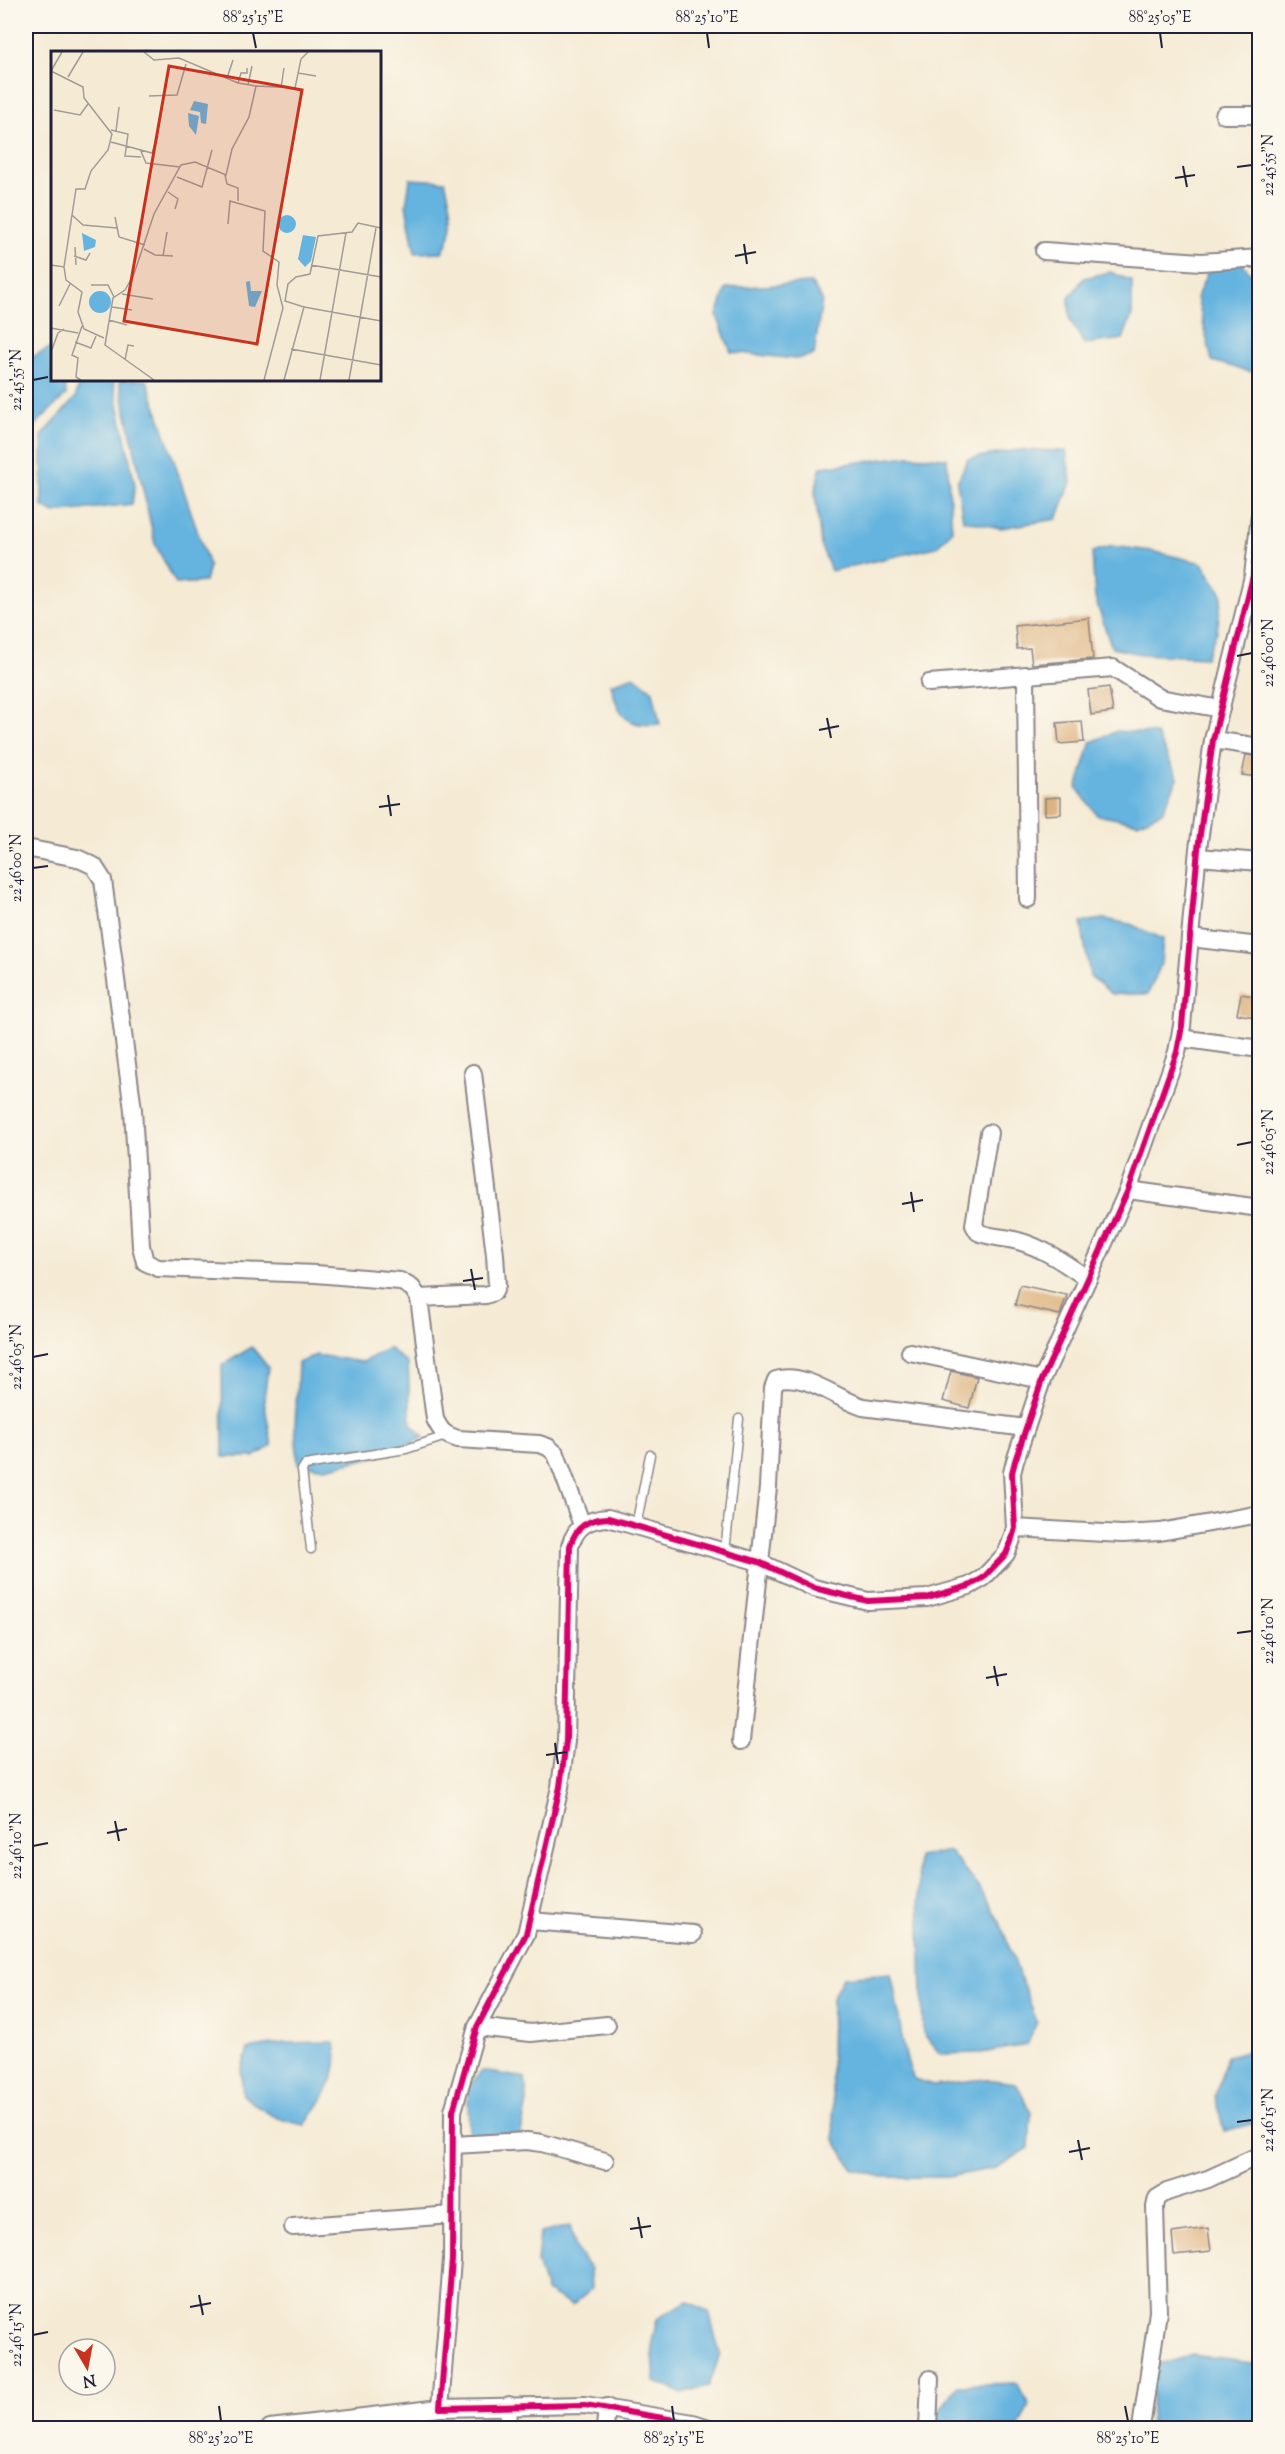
<svg xmlns="http://www.w3.org/2000/svg" width="1285" height="2454" font-family="'Sorts Mill Goudy',serif">
	<rect width="100%" height="100%" fill="#fbf7ec"/>
	<filter id="ink" filterUnits="userSpaceOnUse"><feTurbulence type="fractalNoise" baseFrequency=".0167" numOctaves="2"/><feDisplacementMap in="SourceGraphic" scale="12" xChannelSelector="R" yChannelSelector="G"/><feConvolveMatrix kernelMatrix="1 2 1 2 8 2 1 2 1" color-interpolation-filters="sRGB"/></filter>
	<filter id="wash" filterUnits="userSpaceOnUse"><feTurbulence type="fractalNoise" baseFrequency=".008" numOctaves="4" result="noise"/><feDisplacementMap in="SourceGraphic" scale="24" xChannelSelector="R" yChannelSelector="G"/><feGaussianBlur stdDeviation="1.35" result="paint"/><feColorMatrix in="noise" values="0 0 0 0 0 0 0 0 0 0 0 0 0 0 0 0 0 1.4 0 .05"/><feComposite in="paint" operator="in"/></filter>
	<g filter="url(#wash)">
		<rect width="100%" height="100%" fill="#f5ebd5"/>
		<!-- water -->
		<g fill="#65b4df" stroke="#446b8d" stroke-width="1.5">
			<path d="M410,179L445,181C452,208 458,227 442,252L415,253L406,205Z"/>
			<polygon points="1239,260 1259,283 1259,363 1250,372 1212,361 1197,297 1208,271"/>
			<polygon points="1110,272 1132,281 1132,315 1123,339 1084,344 1070,320 1069,298 1084,278"/>
			<polygon points="811,283 822,300 814,355 796,359 731,352 717,316 726,288"/>
			<polygon points="52,347 52,380 65,380 66,395 32,428 33,518 26,519 26,360"/>
			<polygon points="79,380 113,380 135,485 132,504 54,513 42,506 42,436 76,397"/>
			<polygon points="119,380 147,380 209,566 205,582 176,584 155,544"/>
			<polygon points="1018,450 1066,451 1071,482 1057,519 1000,528 963,520 957,482 968,459"/>
			<polygon points="908,456 947,458 952,531 936,547 831,571 821,546 815,491 821,467"/>
			<polygon points="1112,546 1152,551 1202,563 1222,594 1217,631 1206,657 1142,654 1112,648 1095,598 1092,552"/>
			<path d="M634,676L653,691L660,724C625,728 618,715 611,684Z"/>
			<polygon points="1117,731 1156,734 1178,778 1162,812 1138,823 1097,815 1077,788 1091,742"/>
			<polygon points="1104,919 1130,924 1163,939 1161,964 1148,994 1112,994 1090,976 1081,922"/>
			<polygon points="252,1347 268,1367 264,1400 272,1446 254,1457 223,1457 222,1365"/>
			<polygon points="389,1348 408,1364 411,1424 424,1437 392,1453 326,1468 298,1464 295,1427 298,1363 316,1355 363,1362"/>
			<polygon points="949,1851 978,1886 1000,1922 1037,2022 1027,2045 981,2053 940,2054 923,2033 918,1857"/>
			<path d="M891,1973C900,2008 899,2047 914,2079L933,2085L985,2079L1016,2083L1031,2113L1029,2148L996,2168L947,2177H882L853,2169L834,2138L831,2067L832,1998L843,1977Z"/>
			<path d="M334,2042C345,2071 320,2103 305,2125C278,2121 263,2112 243,2095L241,2071L248,2049L284,2043Z"/>
			<polygon points="1246,2051 1259,2055 1259,2122 1224,2131 1215,2096 1227,2056"/>
			<polygon points="482,2071 525,2078 527,2102 520,2137 469,2141 468,2087"/>
			<polygon points="570,2226 576,2249 590,2269 591,2289 572,2306 546,2291 537,2262 540,2233"/>
			<polygon points="687,2301 709,2312 720,2354 709,2386 682,2393 655,2382 652,2342 657,2319"/>
			<polygon points="1193,2355 1259,2364 1259,2428 1149,2428 1155,2366"/>
			<polygon points="1017,2383 1029,2405 1018,2428 933,2428 934,2418 958,2385"/>
		</g>
		<g id="blocks">
			<!-- building -->
			<g fill="#ddb07b">
				<polygon points="1089,618 1093,659 1032,664 1030,648 1017,649 1015,626"/>
				<polygon points="1109,687 1113,712 1091,715 1088,690"/>
				<polygon points="1082,721 1084,742 1059,744 1057,723"/>
				<polygon points="1246,755 1260,757 1258,777 1242,775"/>
				<polygon points="1061,797 1061,814 1045,815 1045,798"/>
				<polygon points="1241,994 1260,997 1260,1018 1237,1014"/>
				<polygon points="1020,1285 1067,1295 1060,1315 1015,1305"/>
				<polygon points="951,1371 977,1377 969,1408 943,1401"/>
				<polygon points="1208,2228 1211,2251 1174,2255 1172,2233"/>
			</g>
		</g>
	</g>
	<g filter="url(#ink)">
		<use href="#blocks" fill-opacity="0" stroke="#8c8688" stroke-width="1.5"/>
		<g fill="none" stroke-linecap="round" stroke-linejoin="round">
			<defs>
				<g id="service">
					<polyline points="636,1526 650,1455"/>
					<polyline points="311,1549 302,1470 305,1465 406,1449 446,1436"/>
					<polyline points="725,1552 739,1419"/>
				</g>
				<g id="minor">
					<polyline points="1224,115 1260,115"/>
					<polyline points="1044,251 1201,262 1260,258"/>
					<polyline points="1026,675 1028,899"/>
					<polyline points="929,683 1113,668 1160,698 1221,709"/>
					<polyline points="1213,740 1260,747"/>
					<polyline points="26,848 77,858 94,866 103,880 133,1110 141,1246 145,1262 158,1268 316,1274 400,1281 412,1288 419,1298 486,1295 494,1292 497,1285 495,1255 473,1073"/>
					<polyline points="1198,857 1260,862"/>
					<polyline points="1190,938 1260,946"/>
					<polyline points="1180,1038 1260,1049"/>
					<path d="M989,1133L974,1225L978,1232C991,1238 1005,1237 1018,1241C1044,1248 1066,1264 1088,1279"/>
					<polyline points="1128,1190 1260,1208"/>
					<path d="M419,1298L435,1419C441,1432 445,1435 458,1439L539,1444L548,1447L556,1454L582,1525"/>
					<polyline points="910,1352 1042,1380"/>
					<polyline points="1015,1528 1122,1534 1160,1532 1260,1514"/>
					<path d="M741,1741L768,1487L773,1388L776,1380C805,1371 836,1399 863,1407L1026,1428"/>
					<polyline points="530,1921 693,1934"/>
					<polyline points="477,2027 531,2033 607,2025"/>
					<polyline points="453,2145 527,2141 542,2143 605,2161"/>
					<polyline points="293,2227 452,2215"/>
					<polyline points="270,2428 440,2408"/>
					<polyline points="508,2428 509,2405"/>
					<polyline points="605,2428 607,2407"/>
					<path d="M709,2428L693,2423L585,2405L440,2408L452,2260L453,2111L477,2027L526,1934L560,1787L566,1741L570,1546C576,1526 588,1519 608,1518L759,1562L814,1588L868,1601L927,1598L969,1586L983,1578L1006,1554L1011,1542L1015,1528L1012,1473L1015,1461L1042,1380L1128,1190L1177,1052L1182,1026L1198,849L1213,740L1253,576L1260,515"/>
					<polyline points="928,2428 930,2379"/>
					<polyline points="1141,2428 1158,2312 1155,2207 1157,2198 1167,2192 1208,2179 1260,2155"/>
				</g>
			</defs>
			<!-- service casing -->
			<use href="#service" stroke="#8c8688" stroke-width="11"/>
			<!-- minor casing -->
			<use href="#minor" stroke="#8c8688" stroke-width="20"/>
			<!-- service -->
			<use href="#service" stroke="#fff" stroke-width="8"/>
			<!-- minor -->
			<use href="#minor" stroke="#fff" stroke-width="16"/>
			<defs>
				<path id="cycleway" d="M709,2428L693,2423L585,2405L440,2408L452,2260L453,2111L477,2027L526,1934L560,1787L566,1741L570,1546C576,1526 588,1519 608,1518L759,1562L814,1588L868,1601L927,1598L969,1586L983,1578L1006,1554L1011,1542L1015,1528L1012,1473L1015,1461L1042,1380L1128,1190L1177,1052L1182,1026L1198,849L1213,740L1253,576L1260,515"/>
			</defs>
			<!-- cycleway casing -->
			<use href="#cycleway" stroke="#fbf7ec" stroke-width="10"/>
			<!-- cycleway -->
			<use href="#cycleway" stroke="#d6006c" stroke-width="6"/>
		</g>
	</g>
	<!-- ticks -->
	<path fill="none" stroke="#22223b" stroke-width="2" d="M253,33L256,48M707,33L709,48M1160,33L1162,48M1183,166L1187,187M1237,167L1252,165M1175,178L1195,175M744,244L747,264M735,256L756,252M33,380L48,377M1237,656L1252,653M827,718L831,738M819,730L839,726M388,795L391,816M379,807L400,804M33,868L48,866M1237,1145L1252,1142M911,1192L914,1212M902,1204L923,1200M471,1269L475,1290M463,1281L483,1278M33,1357L48,1354M1237,1633L1252,1631M994,1666L998,1686M986,1678L1007,1674M555,1743L558,1764M546,1755L567,1752M115,1821L119,1841M107,1833L127,1829M33,1846L48,1843M1237,2122L1252,2120M1078,2140L1082,2160M1069,2152L1090,2148M638,2217L642,2238M630,2229L651,2226M199,2295L203,2315M190,2307L211,2303M33,2335L48,2332M219,2406L221,2421M672,2406L674,2421M1125,2406L1128,2421"/>
	<!-- overview -->
	<g transform="translate(51 51)">
		<rect width="330" height="330" fill="#f5ebd5"/>
		<path d="M143,50L157,53L155,73L150,72L149,61L139,59ZM137,62L148,65L145,84L138,75ZM227 173a9 9 0 1 1 18 0a9 9 0 1 1-18 0ZM31,182L45,189L44,196L33,200ZM252,184L265,186L260,210L254,216L247,208ZM199,230L200,240H211L204,256L198,255L195,231ZM38 251a11 11 0 1 1 22 0a11 11 0 1 1-22 0Z" fill="#65b4df"/>
		<path fill="none" stroke="#a19b97" stroke-width="1.5" d="M93,1L103,9L128,7L187,32L205,35L198,66L181,98L175,124L144,111L130,114L103,163L83,223L74,239L62,247L54,294L103,329M0,20L32,36L33,47L61,83L57,99L40,120L34,138H25L13,216L0,214M0,20L11,1M247,22L265,25M17,26L32,1M176,27L182,9M187,32L190,22H196V17M197,34L201,15M205,35L244,37L250,8L257,1M230,37L233,17M98,45L126,44L135,13M3,59L29,64L37,53M60,79L77,83L74,105L90,106M65,80L68,56M60,91L101,102L107,85M89,98L95,112L129,116M174,124L176,133L187,137V150M126,126L151,136L161,99M117,141L127,148L124,158M21,164L32,174L66,177M64,166L68,186L94,194M177,173L179,150L214,160L212,200L228,211L226,234L232,257L213,329M24,196L25,214M93,198L104,204L122,205M23,205L35,209L39,202M112,205L116,181M260,214L330,226M13,216L15,229L31,241L27,261L33,278L53,287M40,234H57L63,246M71,243L102,248M8,255L19,233M61,256L81,259M253,256L330,270M58,269L76,274M0,277L27,282M24,291L40,297L45,285M240,298L330,314M0,301L7,282L13,278M74,309L77,294L83,295M30,329L25,326L27,307L21,304L31,275M233,329L253,256L234,250L237,233L245,226L259,223L267,185L301,181L307,172L330,177M269,329L295,182M298,329L325,177"/>
		<path fill="#c8321e" fill-opacity="0.15" stroke="#c8321e" stroke-width="3" d="M118,15L251,39L206,293L73,270Z"/>
		<rect width="330" height="330" fill="none" stroke="#22223b" stroke-width="3"/>
	</g>
	<!-- margin -->
	<rect width="1285" height="2454" fill="none" stroke="#fbf7ec" stroke-width="66"/>
	<!-- north arrow -->
	<g transform="translate(87 2367) rotate(170)"><circle r="28" fill="#fbf7ec" stroke="#a4a2a5" stroke-width="1.5"/>
	<path d="M0-4.5L10 22L0 15L-10 22Z" fill="#c8321e"/>
	<text y="-9" font-size="16" font-weight="bold" text-anchor="middle" fill="#22223b">N</text>
	</g>
	<rect x="33" y="33" width="1219" height="2388" fill="none" stroke="#22223b" stroke-width="2"/>
	<g font-size="15" text-anchor="middle" fill="#22223b">
		<text x="253" y="22">88°25'15"E</text>
		<text x="707" y="22">88°25'10"E</text>
		<text x="1160" y="22">88°25'05"E</text>
		<text transform="translate(1268 165) rotate(-90)" y="5">22°45'55"N</text>
		<text transform="translate(16 380) rotate(-90)" y="5">22°45'55"N</text>
		<text transform="translate(1268 653) rotate(-90)" y="5">22°46'00"N</text>
		<text transform="translate(16 868) rotate(-90)" y="5">22°46'00"N</text>
		<text transform="translate(1268 1142) rotate(-90)" y="5">22°46'05"N</text>
		<text transform="translate(16 1357) rotate(-90)" y="5">22°46'05"N</text>
		<text transform="translate(1268 1631) rotate(-90)" y="5">22°46'10"N</text>
		<text transform="translate(16 1846) rotate(-90)" y="5">22°46'10"N</text>
		<text transform="translate(1268 2120) rotate(-90)" y="5">22°46'15"N</text>
		<text transform="translate(16 2335) rotate(-90)" y="5">22°46'15"N</text>
		<text x="221" y="2443">88°25'20"E</text>
		<text x="674" y="2443">88°25'15"E</text>
		<text x="1128" y="2443">88°25'10"E</text>
	</g>
</svg>
